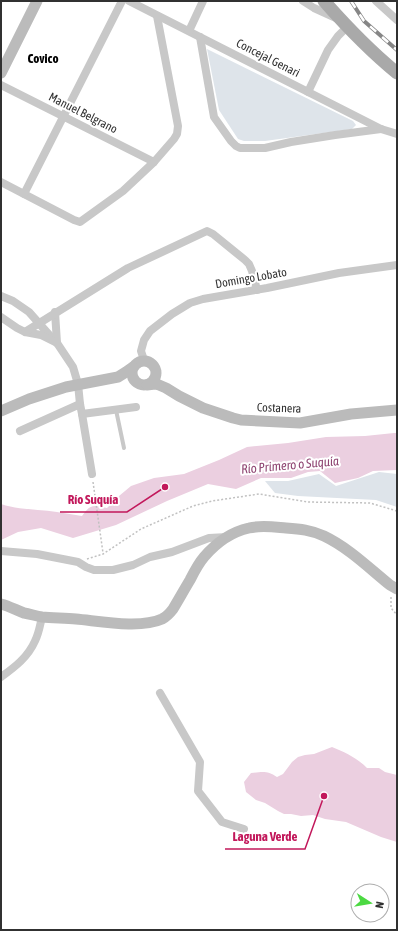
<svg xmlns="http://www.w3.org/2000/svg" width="398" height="931" font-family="'Asap Condensed',sans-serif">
	<rect width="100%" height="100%" fill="#fff"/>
	<!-- green -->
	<g fill="#dee4ea">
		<polygon points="207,49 353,121 356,125 352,129 265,141 244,141 238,139 219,110"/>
		<polygon points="379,472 397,474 397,507 376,500 298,496 275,493 265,481 288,481 319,474 336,486"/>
	</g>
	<!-- water -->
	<g fill="#ebcfe0">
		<path d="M394,433H397V470L373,471L358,478L335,483L320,471L308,472L291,478H261L236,489L208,484L167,501L116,525L73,538L41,528L18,532L1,540V504C19,510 38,509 57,512C65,513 74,515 82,516C91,504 92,505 107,508L119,496L131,486L154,478L184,474L219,460L247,447L288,443L326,437L365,436Z"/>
		<path d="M332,747C345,752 357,758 367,768H379L385,772L397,775V842L381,837L346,822L325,819L313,815L301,816L291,814H284L278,811L265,803L256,800L246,792L244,782L251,773C262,772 267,770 277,777L283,774L292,762L298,757L305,755L314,754Z"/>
	</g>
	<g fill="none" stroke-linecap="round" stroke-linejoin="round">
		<!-- path -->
		<g stroke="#c1c1c1" stroke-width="1.5" stroke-dasharray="2 2" stroke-linecap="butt">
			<polyline points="93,482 103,553"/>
			<polyline points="87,559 103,554 141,529 193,506 212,501 259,494 308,502 370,503 397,511"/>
			<polyline points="391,597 391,608 397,615"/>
		</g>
		<!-- lane -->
		<polyline stroke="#c8c8c8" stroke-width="4" points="116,410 124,448"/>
		<!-- street -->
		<g stroke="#c8c8c8" stroke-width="8">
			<polyline points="129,1 381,129 397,134"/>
			<polyline points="303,1 314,8 336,18"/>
			<polyline points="376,1 397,20"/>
			<polyline points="189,31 203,1"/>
			<polyline points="200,37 214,117 231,141 236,146 240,148 265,148 291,142 335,135 381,129"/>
			<polyline points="1,85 154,162"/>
			<polyline points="308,92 328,50 338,36 347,27"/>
			<polyline points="1,182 74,220 80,222 123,191 154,162 174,139 177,134 178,126 157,16"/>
			<polyline points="24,194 122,1"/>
			<polyline points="1,296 13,301 29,312 52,338"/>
			<polyline points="55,312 57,343"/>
			<polyline points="1,317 17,328 25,332 41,335 57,343 73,367 78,384 80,404 82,414 92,474"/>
			<polyline points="25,332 128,268 207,231 213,234 245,260 249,264 252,271 257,290"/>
			<polyline points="144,360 141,351 144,340 150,331 172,314 190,303 203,299 267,288 339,273 397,265"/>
			<polyline points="82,414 136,407"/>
			<polyline points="20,431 80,404"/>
			<polyline points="1,551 37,554 78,562 86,567 94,570 113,570 133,565 150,557 172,552 209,538 227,537"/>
			<path d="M1,677C15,667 28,657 35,641C39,633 40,625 42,617"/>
			<polyline points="160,693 200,762 198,791 222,822 244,829"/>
		</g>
		<!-- secondary -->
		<g stroke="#bbb" stroke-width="11">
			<polyline points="1,73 37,1"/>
			<circle cx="144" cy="373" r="12"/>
			<polyline points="147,385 155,384 159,385 166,388 179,396 203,408 233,418 241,420 300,423 351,414 397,410"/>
			<polyline points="1,411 29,399 66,387 118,377 126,372 133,367"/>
			<path d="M1,604C9,606 16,610 24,613C30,614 36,616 42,617C53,618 65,618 76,619C99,621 140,629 162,619C166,617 170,613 173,609C179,599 184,590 190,580C194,572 198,564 204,557C216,543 231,532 249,528C261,525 274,527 286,528C300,529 311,530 324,536C349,548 369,568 390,585L397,589"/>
		</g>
		<!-- primary -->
		<path stroke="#a9a9a9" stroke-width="13" d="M324,1C347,27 370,51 397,73"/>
		<defs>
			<polyline id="rail" points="351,1 364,21 397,50"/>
		</defs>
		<!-- rail casing -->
		<use href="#rail" stroke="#868686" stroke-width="4"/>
		<!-- rail -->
		<use href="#rail" stroke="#fff" stroke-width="2.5" stroke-dasharray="8" stroke-linecap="butt"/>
	</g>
	<g text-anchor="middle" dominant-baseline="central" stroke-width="4" stroke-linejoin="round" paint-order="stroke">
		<!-- street labels -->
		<g font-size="12" fill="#313131" stroke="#fff">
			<text transform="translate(268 58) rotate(27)">Concejal Genari</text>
			<text transform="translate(83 113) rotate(27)">Manuel Belgrano</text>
			<text transform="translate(251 278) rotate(-10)">Domingo Lobato</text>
			<text transform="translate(279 408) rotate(2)">Costanera</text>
		</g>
		<!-- neighbourhood labels -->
		<g font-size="13" font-weight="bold" fill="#000" stroke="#fff">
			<text x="43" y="58">Covico</text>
		</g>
		<!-- water labels -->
		<g font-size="13" font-style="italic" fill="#8e4471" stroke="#fff">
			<text transform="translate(290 465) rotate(-5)">Río Primero o Suquía</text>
		</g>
	</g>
	<!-- callouts -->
	<path fill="none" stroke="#c2185b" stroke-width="1.5" d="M165 487L127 512H60M324 796L305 849H225"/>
	<g fill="#c2185b" stroke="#fff" stroke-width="1.5">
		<circle cx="165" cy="487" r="4"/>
		<circle cx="324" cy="796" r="4"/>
	</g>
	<g font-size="13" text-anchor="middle" font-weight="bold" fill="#c2185b" stroke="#fff" stroke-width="4" stroke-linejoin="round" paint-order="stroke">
		<text x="93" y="504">Río Suquía</text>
		<text x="265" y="841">Laguna Verde</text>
	</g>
	<!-- border -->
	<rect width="398" height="931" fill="none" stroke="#313131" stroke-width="4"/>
	<!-- north arrow -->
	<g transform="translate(370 903) rotate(102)"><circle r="19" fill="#ffffff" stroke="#adadad"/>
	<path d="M0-3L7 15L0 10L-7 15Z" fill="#4cd942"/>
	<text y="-6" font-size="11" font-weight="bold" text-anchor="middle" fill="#313131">N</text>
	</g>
</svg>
